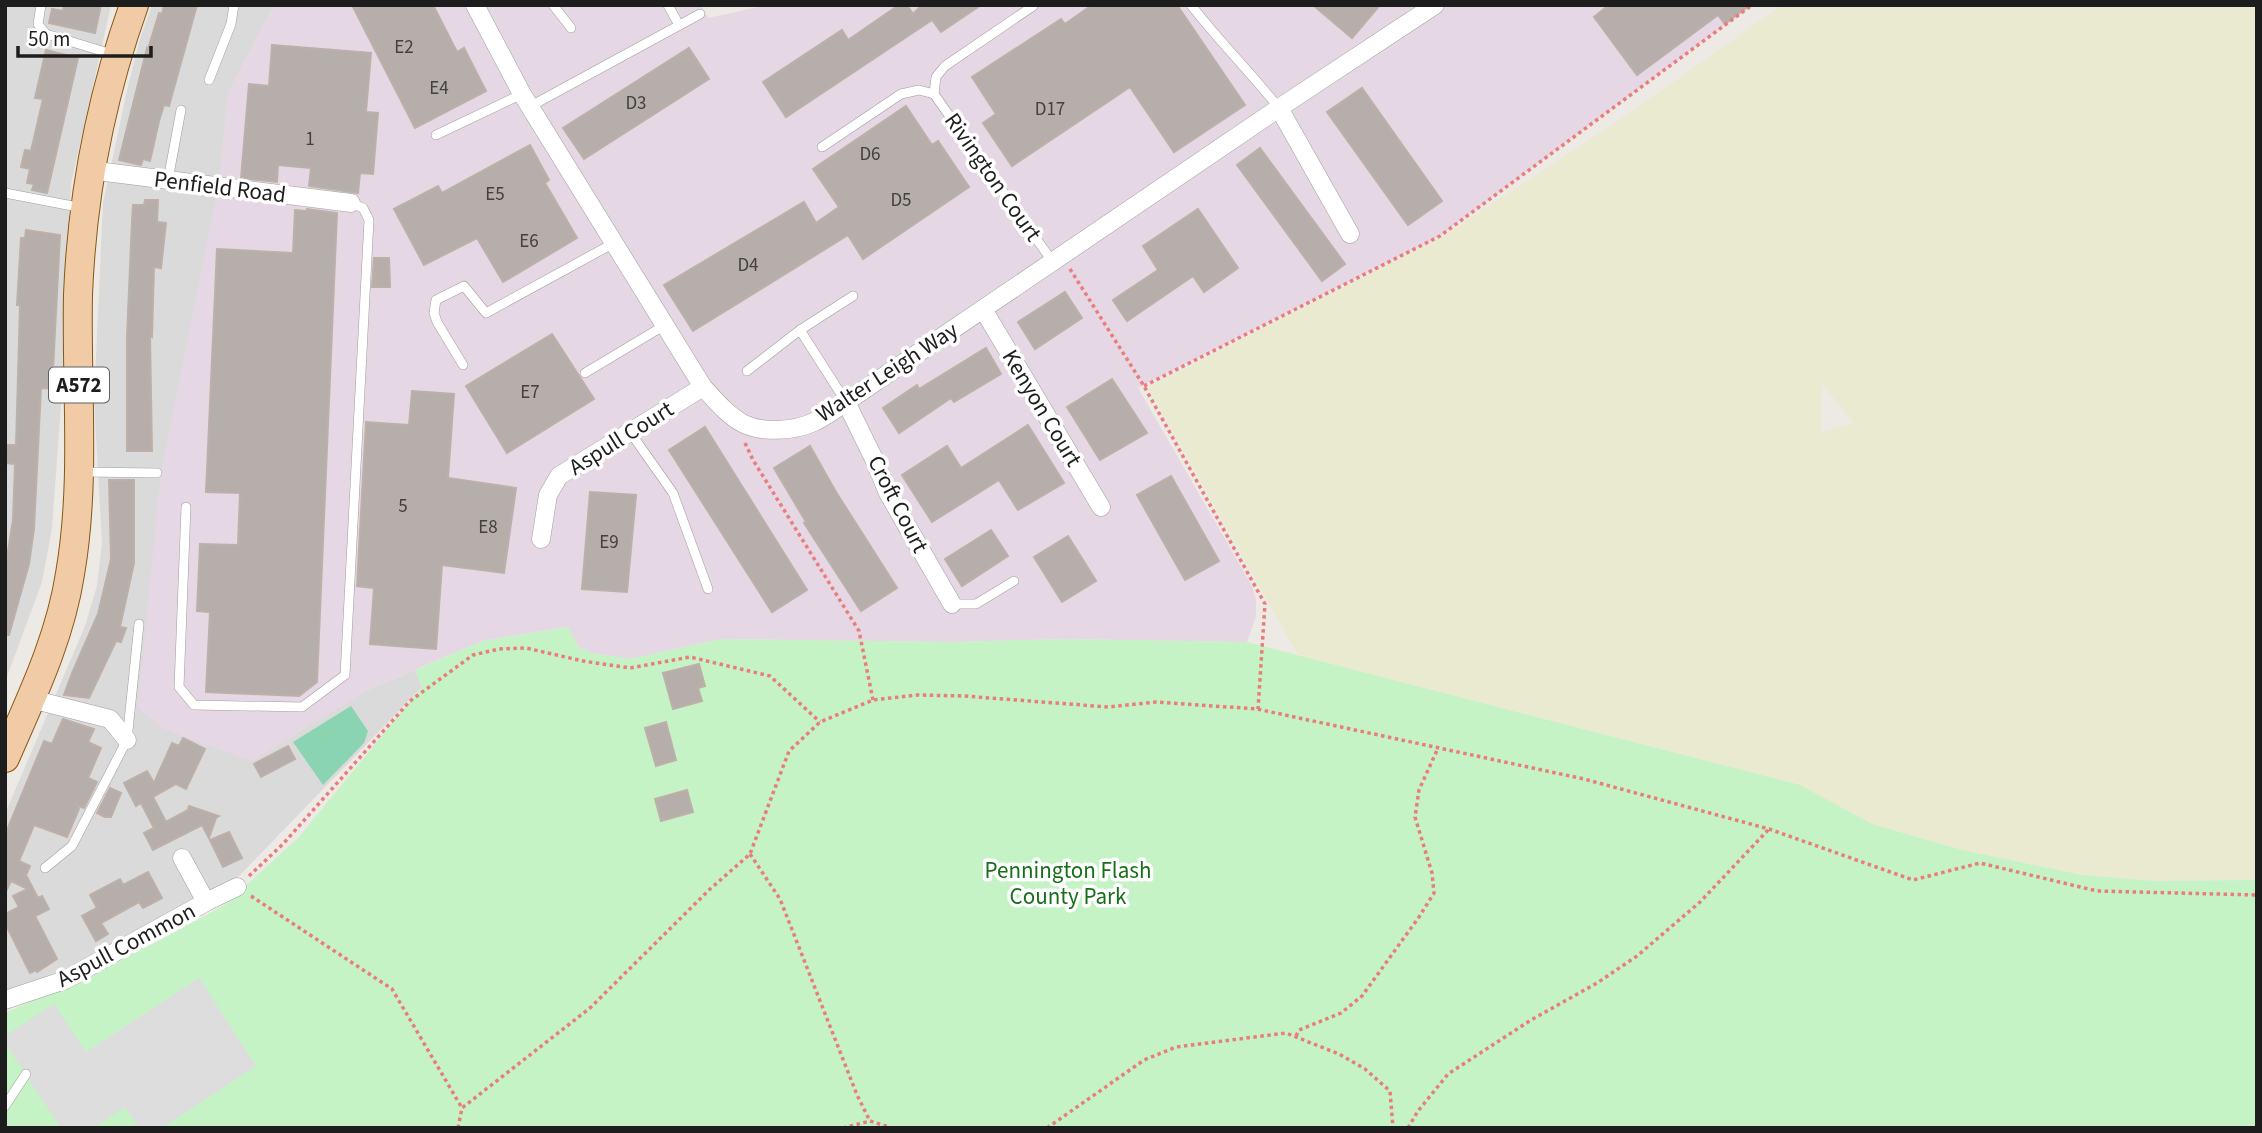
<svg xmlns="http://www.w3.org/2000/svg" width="2262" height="1133" font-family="'Source Sans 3',sans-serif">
	<rect width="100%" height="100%" fill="#ede9e4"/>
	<!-- residential -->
	<g fill="#dbdada">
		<polygon points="5,5 111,5 71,184 62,391 52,528 42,582 5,682"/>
		<polygon points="152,5 274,5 228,94 220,178 251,761 367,690 415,670 422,687 238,877 64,969 5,992 5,814 85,626 97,586 102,542 94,401 103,203 128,86 140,39"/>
	</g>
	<!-- industrial -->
	<polygon fill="#e5d7e4" points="274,5 701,5 708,18 767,5 1752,5 1440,236 1138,388 1252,586 1256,601 1256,616 1247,642 1067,639 950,642 721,639 630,659 590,653 580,649 567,627 483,641 367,690 252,761 164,729 138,708 160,478 220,178 228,94"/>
	<!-- farmland -->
	<path fill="#eaead1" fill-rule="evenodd" d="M1782,5H2257V880L2155,881L2082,875L1962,850L1872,824L1800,785L1298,655L1148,387L1442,237L1624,117ZM1822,384L1853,422V423L1821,432Z"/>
	<!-- park -->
	<polygon fill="#c5f3c6" points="568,627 580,649 585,648 590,653 630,659 721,639 950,642 1067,639 1247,642 1800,785 1872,824 1962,850 2082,875 2155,881 2257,880 2257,1128 5,1128 5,1013 124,959 225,905 299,837 422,687 415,670 483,641"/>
	<!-- pitch -->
	<polygon fill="#8bd4b2" points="351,706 368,731 364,743 323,785 293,742"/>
	<!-- parking -->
	<polygon fill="#ddd" points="199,978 256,1066 162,1128 139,1128 125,1107 94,1128 61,1128 5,1043 5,1036 54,1004 86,1052"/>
	<!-- building -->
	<g fill="#b6aeaa" stroke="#bdb0a8" stroke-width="2">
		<polygon points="64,5 101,5 95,33 49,23 52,9 63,11"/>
		<polygon points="164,5 197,5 169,106 164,105 159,121 150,161 143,159 141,165 119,160 147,48 148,49 159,13 162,14"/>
		<polygon points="352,5 433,5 457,52 464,48 486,91 415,128"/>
		<polygon points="899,5 907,5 913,14 922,5 981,5 941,32 932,20 786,117 763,82 842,30 848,40"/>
		<polygon points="1092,5 1177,5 1245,105 1174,152 1130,87 1012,166 983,123 996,114 972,77 1061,19 1065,24"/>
		<polygon points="1313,5 1380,5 1352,38"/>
		<polygon points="1609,5 1750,5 1725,24 1718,15 1637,75 1594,17"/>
		<polygon points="272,45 371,53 366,112 378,113 373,174 360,173 358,193 309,186 311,168 278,165 277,182 241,178 249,84 269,86"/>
		<polygon points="689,48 709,79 584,159 563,128"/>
		<polygon points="46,50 78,58 47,193 32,190 34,184 27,183 30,169 21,167 25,150 31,151 43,99 35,98"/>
		<polygon points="1362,88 1442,201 1408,225 1327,112"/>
		<polygon points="906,106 932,145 938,141 969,187 863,259 848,235 693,331 664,285 804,202 816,223 839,207 813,169"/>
		<polygon points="530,145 549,180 545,183 577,238 503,282 477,238 424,265 394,209 438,186 442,193"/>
		<polygon points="1260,148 1345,264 1322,281 1237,165"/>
		<polygon points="145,200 158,200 157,222 166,223 161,268 154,267 152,337 150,336 152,451 127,451 127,336 132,221 133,205 144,205"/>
		<polygon points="307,209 337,213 317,682 299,696 206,692 210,612 197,611 200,544 238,545 240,493 206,492 217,249 293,253 295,210 307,211"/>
		<polygon points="1198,209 1238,268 1204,292 1193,276 1127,321 1113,300 1158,270 1143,246"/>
		<polygon points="26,230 60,235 52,389 41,388 34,529 29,564 9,635 5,635 5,570 13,520 15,464 5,463 5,445 16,445 20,305 17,305 21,238 25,238"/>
		<polygon points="374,258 389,258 390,287 372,287"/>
		<polygon points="1065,292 1082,318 1035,349 1018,322"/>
		<polygon points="552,334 594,399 507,453 466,386"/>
		<polygon points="986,348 1001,374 954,402 951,398 899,433 883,408 917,385 919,389"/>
		<polygon points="1112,379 1147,433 1100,460 1067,407"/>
		<polygon points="412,391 454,394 448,478 516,488 504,573 442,565 436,649 370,644 374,588 357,586 366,422 409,425"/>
		<polygon points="1028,425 1064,483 1018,510 999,480 932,522 902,475 947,446 961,468"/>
		<polygon points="705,427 807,590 772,612 669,450"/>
		<polygon points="810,446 836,492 897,588 861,611 804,523 806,522 774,468"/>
		<polygon points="1171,476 1219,561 1185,580 1137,495"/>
		<polygon points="109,480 134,480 134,563 120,627 126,628 121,642 116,641 89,698 64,695 72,673 98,614 111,559"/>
		<polygon points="590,492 636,495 627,592 582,589"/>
		<polygon points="991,530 1008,556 962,586 945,559"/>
		<polygon points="1068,536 1096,581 1062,602 1034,557"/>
		<polygon points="699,664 705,686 698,688 702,701 673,709 663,673"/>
		<polygon points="63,719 94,729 88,742 101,748 88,778 97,782 84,808 76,805 79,809 67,837 34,825 19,861 30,866 26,875 38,898 42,896 49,909 35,916 57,959 37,972 36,970 30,973 5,923 5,914 19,907 13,896 28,889 11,881 5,893 5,835 44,741 52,744"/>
		<polygon points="666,722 676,760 656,766 645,728"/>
		<polygon points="183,738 205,749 186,789 176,784 153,797 166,822 188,810 189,806 219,816 216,818 209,838 202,825 153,850 144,833 154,828 141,803 136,806 124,783 147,771 154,783 172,743 179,746"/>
		<polygon points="288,746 295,759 261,777 254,764"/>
		<polygon points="110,788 121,793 111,817 105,817 97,813"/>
		<polygon points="687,790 693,812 661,821 655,799"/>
		<polygon points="229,832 242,858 223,867 210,840"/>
		<polygon points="148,872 162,898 143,908 139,902 101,923 108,934 96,941 82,916 97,908 90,895 120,879 123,885"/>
	</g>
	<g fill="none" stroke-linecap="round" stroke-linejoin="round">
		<defs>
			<g id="lane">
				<polyline points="41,5 38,24 46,34 115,55"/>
				<polyline points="553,5 571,28"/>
				<polyline points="668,5 679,25"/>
				<path d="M1191,5C1219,41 1251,73 1279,108"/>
				<polyline points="209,80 231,24 234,5"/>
				<polyline points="934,94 936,77 945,66 1033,6"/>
				<polyline points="529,107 700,14"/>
				<polyline points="436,135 522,94"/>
				<polyline points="822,147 901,94 919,90 934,94 1052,261"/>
				<polyline points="168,180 181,110"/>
				<polyline points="5,193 83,208"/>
				<polyline points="463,365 437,322 434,313 436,300 464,286 486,313 614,243"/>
				<polyline points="747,371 800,330"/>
				<polyline points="585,373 665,325"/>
				<polyline points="846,402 800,330 853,296"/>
				<polyline points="630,432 673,493 708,589"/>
				<polyline points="84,472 157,473"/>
				<polyline points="186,507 179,687 194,705 302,707 345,675 369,220 363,208 351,203"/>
				<polyline points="952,604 976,604 1014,581"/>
				<polyline points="45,868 72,846 127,740 139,624"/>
				<polyline points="5,1106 26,1074"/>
			</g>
			<g id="street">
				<path d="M475,5L522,94L703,387C715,400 728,416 744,424C763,433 795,431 814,422C825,417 836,409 846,402L1279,108L1435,5"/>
				<polyline points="1279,108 1350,234"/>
				<polyline points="89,170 351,203"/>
				<polyline points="983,309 1101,507"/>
				<polyline points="846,402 874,459 888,493 952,604"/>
				<polyline points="541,539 548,495 559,476 703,387"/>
				<polyline points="31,699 110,719 127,740"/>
				<polyline points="182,858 206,902"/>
				<polyline points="5,1000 65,980 206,902 237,887"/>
			</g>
			<path id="primary" d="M5,758C31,698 60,639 70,574C86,482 76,388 78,295C82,195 100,100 134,5"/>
		</defs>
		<!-- lane casing -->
		<use href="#lane" stroke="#9e9e9e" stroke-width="10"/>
		<!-- street casing -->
		<use href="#street" stroke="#9e9e9e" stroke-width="19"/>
		<!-- primary casing -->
		<use href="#primary" stroke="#865711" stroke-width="30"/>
		<!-- path -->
		<g stroke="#ea7c79" stroke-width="3.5" stroke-dasharray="3.5 3.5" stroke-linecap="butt">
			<polyline points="1070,269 1144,386 1265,604 1258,709"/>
			<polyline points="1144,386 1440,236 1752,5"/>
			<polyline points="745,443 753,460 859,631 873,700"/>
			<polyline points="750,854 780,899 857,1095 870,1121"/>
			<polyline points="249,876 283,844 410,701 473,655 499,649 526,648 583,661 630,668 690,657 770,676 820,722"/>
			<polyline points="251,896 392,989 462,1108"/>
			<polyline points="1296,1036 1299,1030 1341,1013 1362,996 1419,917 1434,893 1432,873 1415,817 1419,790 1438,748"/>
			<polyline points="458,1128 462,1108 590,1008 709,890 750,854 789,751 820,722 873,700 917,695 964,696 1108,707 1156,702 1257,709 1584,779 1769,829 1913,880 1980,863 2097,891 2257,895"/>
			<polyline points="843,1128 870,1121 892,1128"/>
			<polyline points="1047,1128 1144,1060 1176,1047 1286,1033 1339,1054 1365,1069 1390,1091 1393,1128"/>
			<polyline points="1408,1128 1418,1111 1448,1074 1531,1020 1597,983 1637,956 1700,902 1769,829"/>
		</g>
		<!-- lane -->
		<use href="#lane" stroke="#fff" stroke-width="9"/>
		<!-- street -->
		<use href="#street" stroke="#fff" stroke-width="18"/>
		<!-- primary -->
		<use href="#primary" stroke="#f1cba5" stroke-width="28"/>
	</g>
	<g text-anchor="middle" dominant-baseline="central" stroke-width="7" stroke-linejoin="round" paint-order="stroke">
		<!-- number labels -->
		<g font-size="19" fill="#434140">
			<text x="404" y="47">E2</text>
			<text x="439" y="88">E4</text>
			<text x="636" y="103">D3</text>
			<text x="1050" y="109">D17</text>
			<text x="310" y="139">1</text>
			<text x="870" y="154">D6</text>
			<text x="495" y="194">E5</text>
			<text x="901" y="200">D5</text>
			<text x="529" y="241">E6</text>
			<text x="748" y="265">D4</text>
			<text x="530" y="392">E7</text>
			<text x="403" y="506">5</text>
			<text x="488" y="527">E8</text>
			<text x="609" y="542">E9</text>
		</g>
		<!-- shield labels -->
		<rect fill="#fff" stroke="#616161" stroke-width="2" x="49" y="367.5" width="60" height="35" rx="5"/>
		<g font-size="21" font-weight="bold" fill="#1d1d1d">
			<text x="79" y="385">A572</text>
		</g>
		<!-- street labels -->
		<g font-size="23" fill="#1d1d1d" stroke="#fff">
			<text transform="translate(993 177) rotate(55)">Rivington Court</text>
			<text transform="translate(220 187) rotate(7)">Penfield Road</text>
			<text transform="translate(887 372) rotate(-33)">Walter Leigh Way</text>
			<text transform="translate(1042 408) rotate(59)">Kenyon Court</text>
			<text transform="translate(621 438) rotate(-32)">Aspull Court</text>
			<text transform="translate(898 504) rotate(63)">Croft Court</text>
			<text transform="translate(126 945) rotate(-28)">Aspull Common</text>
		</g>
		<!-- park labels -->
		<g font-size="23" fill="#186f19" stroke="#fff">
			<text x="1068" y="870">Pennington Flash<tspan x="1068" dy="26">County Park</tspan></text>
		</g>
	</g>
	<!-- border -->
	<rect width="2262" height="1133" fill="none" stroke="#1d1d1d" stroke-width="14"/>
	<!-- scale -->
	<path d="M18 46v10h133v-10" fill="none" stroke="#1d1d1d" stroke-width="3.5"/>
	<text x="28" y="46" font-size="21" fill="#1d1d1d" stroke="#ffffff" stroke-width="5" paint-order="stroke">50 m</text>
</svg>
